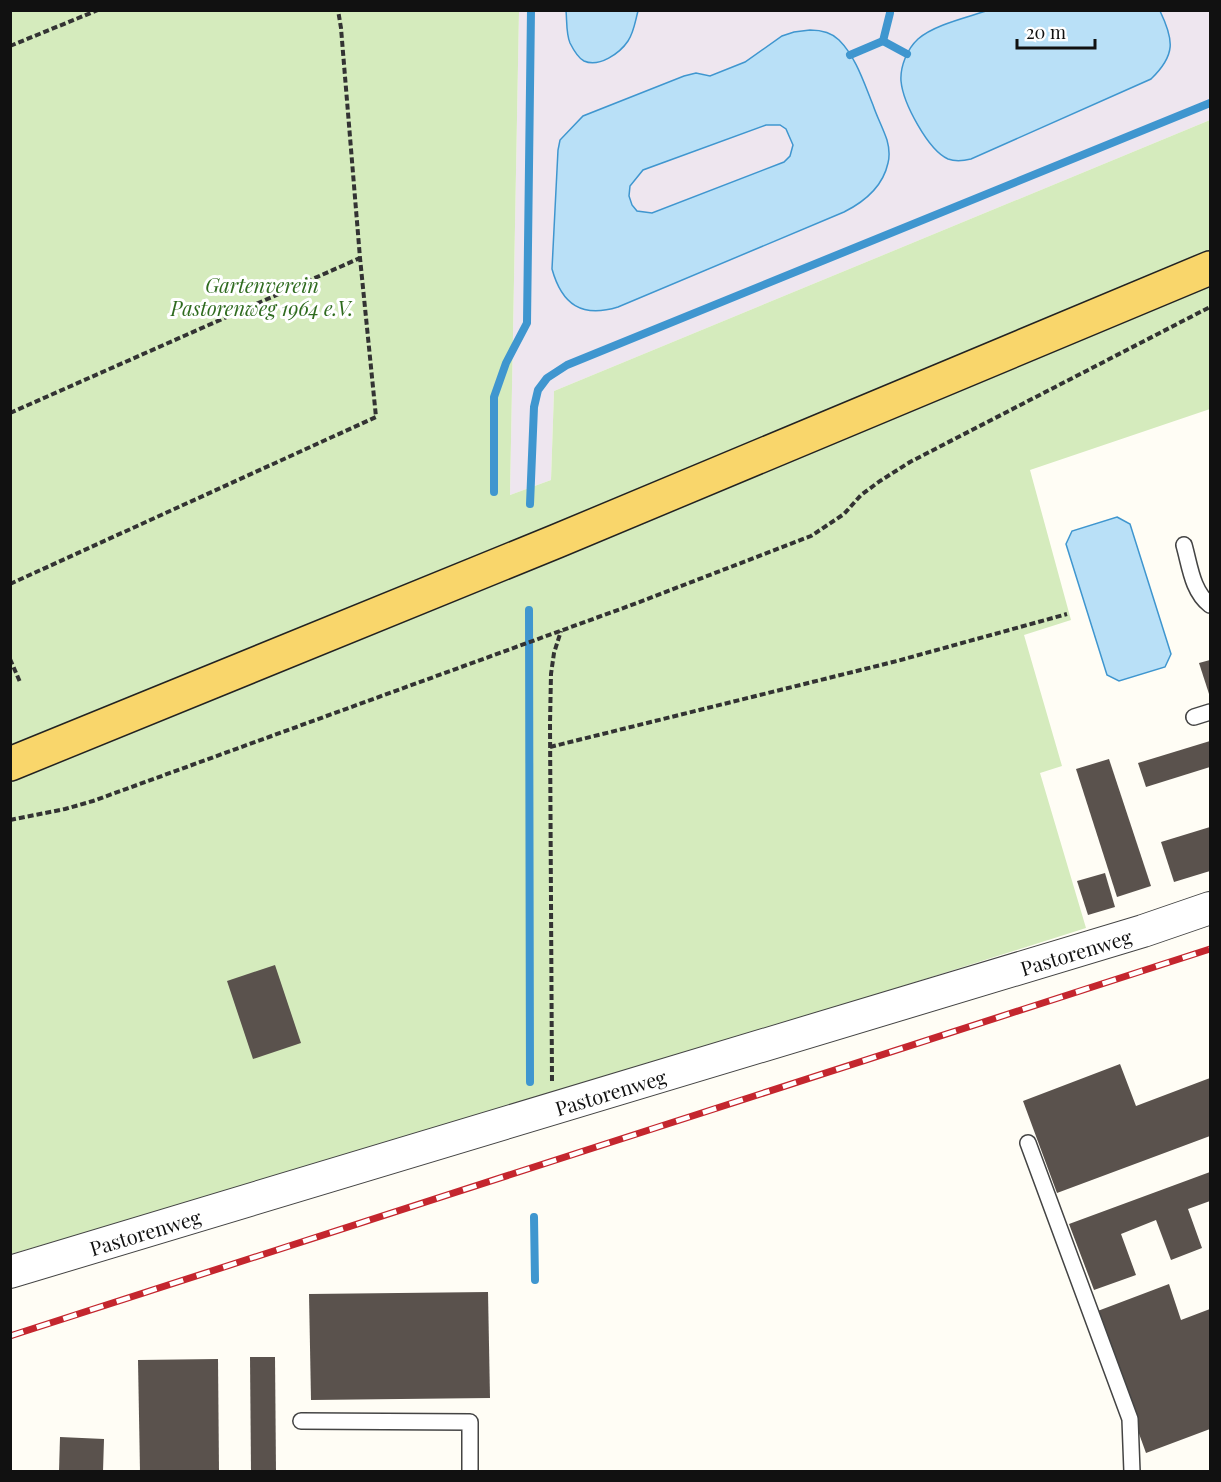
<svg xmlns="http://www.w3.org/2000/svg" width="1221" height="1482" font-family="'Playfair Display',serif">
	<rect width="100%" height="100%" fill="#fffdf5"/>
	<!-- industrial -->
	<polygon fill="#eee6ef" points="519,11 1210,11 1210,120 554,391 551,480 510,495"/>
	<!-- green -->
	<polygon fill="#d5ebbd" points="11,11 519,11 510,495 551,480 554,391 1210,120 1210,409 1030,470 1071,620 1024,635 1062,766 1040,773 1086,928 477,1121 11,1254"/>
	<!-- water -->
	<g fill="#b9e0f7" stroke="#3f96cf" stroke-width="1.5" fill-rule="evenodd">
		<path d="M566,11V10L638,11C635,22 634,32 628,41C620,53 599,68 584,61C578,58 573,49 570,43C566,34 567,20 566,11Z"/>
		<path d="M986,11H1160C1174,40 1176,55 1151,79L971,159C963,161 956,162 948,159C928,150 903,103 901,81C900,67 907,49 918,39C934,25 965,18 986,11Z"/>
		<path d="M810,30C821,30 831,32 839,40C856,57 864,83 873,105C877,117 883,128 887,140C889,147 890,155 888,163C883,186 864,202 844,212L618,307C582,318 562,305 552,269L558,150L560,140L583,116L684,76L696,73L710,76L745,62L782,36L794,32ZM766,125H780L786,129L793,145L790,156L784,162L652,213L637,211L632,205L629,196L630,186L643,170Z"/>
		<polygon points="1117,517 1130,524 1171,654 1165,667 1119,681 1107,675 1066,544 1072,531"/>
	</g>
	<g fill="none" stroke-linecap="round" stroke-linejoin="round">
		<!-- stream -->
		<g stroke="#3f96cf" stroke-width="8">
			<polyline points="883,41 890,13"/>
			<polyline points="883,41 907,54"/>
			<polyline points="850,55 883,41"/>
			<polyline points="494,492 494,397 506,363 527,323 531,10"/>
			<polyline points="530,504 534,407 538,390 547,378 567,365 1210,103"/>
			<polyline points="529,610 530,1082"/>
			<polyline points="534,1217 535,1280"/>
		</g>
	</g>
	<!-- building -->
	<g fill="#5a524d">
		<polygon points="1210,660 1210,697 1199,663"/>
		<polygon points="1210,741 1210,767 1146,787 1138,763"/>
		<polygon points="1109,759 1151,886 1117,897 1076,769"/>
		<polygon points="1210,827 1210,871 1174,882 1161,842"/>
		<polygon points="1105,873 1115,907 1088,915 1077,881"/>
		<polygon points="275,965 301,1043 253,1059 227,981"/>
		<polygon points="1120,1064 1136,1106 1210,1078 1210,1136 1057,1193 1023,1101"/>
		<polygon points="1210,1172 1210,1201 1188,1209 1202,1248 1171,1260 1156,1220 1121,1234 1136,1275 1094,1290 1069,1224"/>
		<polygon points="1169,1284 1181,1320 1210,1309 1210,1429 1146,1453 1095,1312"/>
		<polygon points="488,1292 490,1398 311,1400 309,1294"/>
		<polygon points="250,1357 275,1357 276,1472 251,1472"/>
		<polygon points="218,1359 219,1472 140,1472 138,1360"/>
		<polygon points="60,1437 104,1439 103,1472 59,1472"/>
	</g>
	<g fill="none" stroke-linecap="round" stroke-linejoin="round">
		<defs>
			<g id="lane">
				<path d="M1184,545C1190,566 1192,591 1210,605"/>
				<polyline points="1194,717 1210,712"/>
				<polyline points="1028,1143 1130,1419 1132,1472"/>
				<polyline points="301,1421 470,1422 470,1472"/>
			</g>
			<g id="street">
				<path id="s1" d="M10,1272L1143,931L1210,908"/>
			</g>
			<polyline id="primary" points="10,764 557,541 1210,268"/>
		</defs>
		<!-- lane casing -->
		<use href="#lane" stroke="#444" stroke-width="18"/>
		<!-- street casing -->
		<use href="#street" stroke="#444" stroke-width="34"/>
		<!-- primary casing -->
		<use href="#primary" stroke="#222" stroke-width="36"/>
		<!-- path -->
		<g stroke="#333" stroke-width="4" stroke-dasharray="6 3" stroke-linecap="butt">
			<polyline points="10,46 98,10"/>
			<polyline points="10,413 360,258"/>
			<polyline points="10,584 376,417 360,258 341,28 338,10"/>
			<polyline points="10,659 20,682"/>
			<polyline points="550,747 897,661 1067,614"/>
			<polyline points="10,820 65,809 93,801 637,603 811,536 844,514 861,495 880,481 910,462 1210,307"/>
			<polyline points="552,1081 550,724 551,674 554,653 561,631"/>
		</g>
		<!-- lane -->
		<use href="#lane" stroke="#fff" stroke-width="15"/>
		<!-- street -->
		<use href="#street" stroke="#fff" stroke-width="32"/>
		<!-- primary -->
		<use href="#primary" stroke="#f9d66b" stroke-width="33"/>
		<defs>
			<polyline id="rail" points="10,1336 1210,949"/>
		</defs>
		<!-- rail casing -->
		<use href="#rail" stroke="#c4262e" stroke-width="7"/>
		<!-- rail -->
		<use href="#rail" stroke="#fff" stroke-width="4.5" stroke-dasharray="14" stroke-linecap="butt"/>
	</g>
	<g text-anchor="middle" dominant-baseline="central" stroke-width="6" stroke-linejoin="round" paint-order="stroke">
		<!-- park labels -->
		<g font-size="20" font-style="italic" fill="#2f6b1f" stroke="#fff">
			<text x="262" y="284">Gartenverein<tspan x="262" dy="23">Pastorenweg 1964 e.V.</tspan></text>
		</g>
		<!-- street labels -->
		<g font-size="20" fill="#111" stroke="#fff">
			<text stroke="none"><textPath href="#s1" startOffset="1113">Pastorenweg</textPath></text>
			<text stroke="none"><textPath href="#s1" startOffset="627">Pastorenweg</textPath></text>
			<text stroke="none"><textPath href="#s1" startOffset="141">Pastorenweg</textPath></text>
		</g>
	</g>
	<!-- border -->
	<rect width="1221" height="1482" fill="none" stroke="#111111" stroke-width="24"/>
	<!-- scale -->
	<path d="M1017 39v9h78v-9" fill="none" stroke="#111111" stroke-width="3"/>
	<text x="1026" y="39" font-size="18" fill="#111111" stroke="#ffffff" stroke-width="4.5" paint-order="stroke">20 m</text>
</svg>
